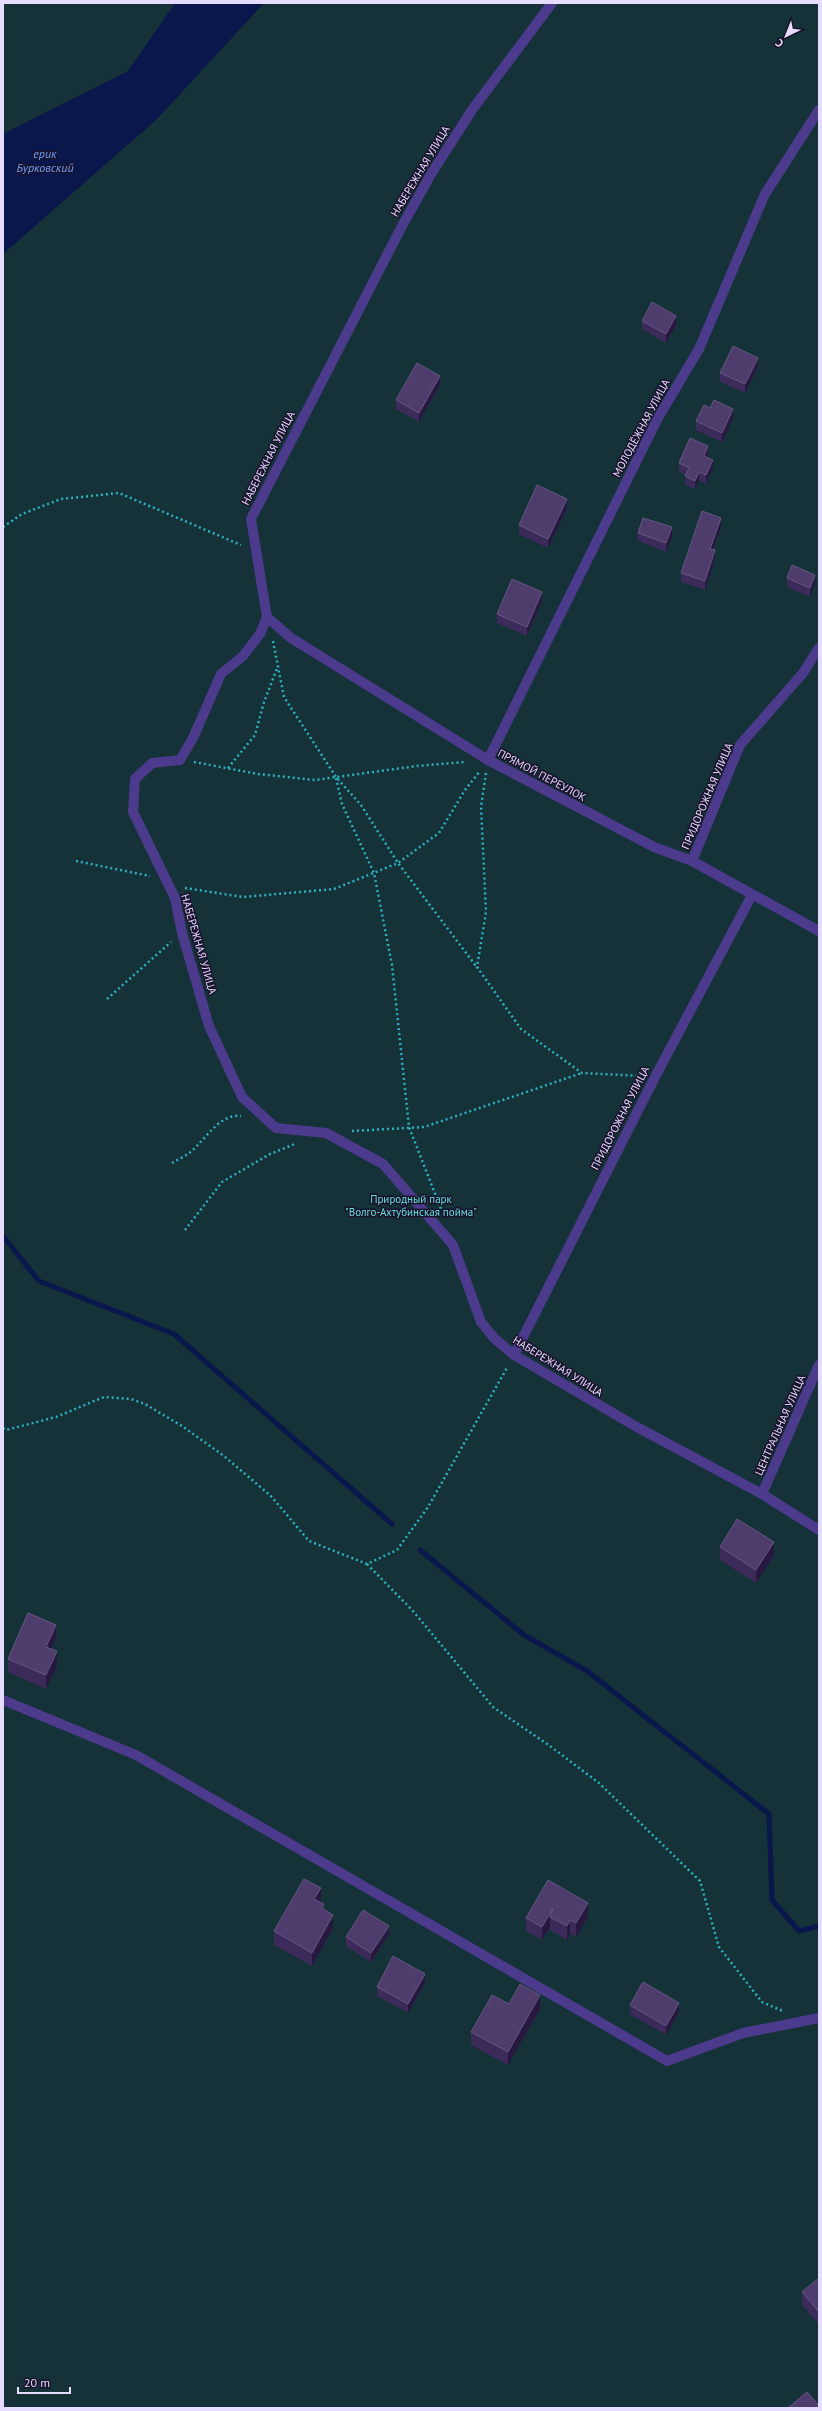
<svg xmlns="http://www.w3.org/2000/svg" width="822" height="2411" font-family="'PT Sans',sans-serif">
	<rect width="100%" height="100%" fill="#1a112c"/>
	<!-- green -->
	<rect fill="#143237" x="3" y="3" width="816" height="2405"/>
	<!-- water -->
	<polygon fill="#0a174c" points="175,3 264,3 156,120 3,254 3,134 128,71"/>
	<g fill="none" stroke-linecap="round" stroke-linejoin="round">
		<!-- stream -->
		<g stroke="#0a174c" stroke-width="5">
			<polyline points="3,1236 39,1281 174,1334 392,1524"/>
			<polyline points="420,1550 524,1635 587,1671 769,1814 772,1900 799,1931 819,1926"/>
		</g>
		<!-- path -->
		<g stroke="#2eb1c1" stroke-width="2.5" stroke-dasharray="2 3" stroke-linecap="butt">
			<polyline points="3,527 22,514 61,499 119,493 241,545"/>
			<polyline points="273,641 284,697 336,777 361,805 398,863 476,966"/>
			<polyline points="194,762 258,774 315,780 417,766 465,762"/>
			<polyline points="228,768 255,735 264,702 278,666"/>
			<polyline points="486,773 481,807 486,912 477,967 521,1029 582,1073 641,1076"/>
			<polyline points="336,778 342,804 374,873 392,965 409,1127 441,1209"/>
			<polyline points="76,861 150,876"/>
			<polyline points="185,888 243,897 334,889 398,863 439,833 465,790 480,771"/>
			<polyline points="107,999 171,942"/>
			<polyline points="352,1131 424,1127 582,1073"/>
			<path d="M172,1163C177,1160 183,1157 188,1154C204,1142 219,1113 241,1116"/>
			<polyline points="185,1230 222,1182 270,1154 295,1144"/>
			<polyline points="3,1428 6,1430 56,1417 104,1397 131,1399 145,1404 182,1426 224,1456 271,1496 309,1541 367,1564 397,1550 428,1507 508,1366"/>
			<polyline points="367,1564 413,1611 493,1707 550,1746 599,1783 700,1881 719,1947 762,2002 783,2011"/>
		</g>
		<!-- minor -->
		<g stroke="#4c3b8c" stroke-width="10">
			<polyline points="552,3 472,110 431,174 402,226 251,519 267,617 260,634 243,656 221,674 193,738 180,760 152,763 135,779 133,812 175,898 182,933 209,1026 242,1097 276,1128 326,1133 383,1164 453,1245 481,1322 495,1339 514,1355 635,1426 762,1494 819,1530"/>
			<polyline points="267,617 291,638 488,760 654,847 692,861 819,931"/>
			<polyline points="488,760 658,418 699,349 765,194 819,110"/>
			<polyline points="692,861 740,745 803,673 819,648"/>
			<polyline points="514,1355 655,1077 752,895"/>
			<polyline points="762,1494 819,1365"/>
			<polyline points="3,1700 136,1755 667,2061 743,2033 819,2018"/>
		</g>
	</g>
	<!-- wall -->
	<g fill="#3c2a5a">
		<polygon points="642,321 676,325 666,343 642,329"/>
		<polygon points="758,367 745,393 720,382 720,373"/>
		<polygon points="440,385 419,422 396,409 396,400"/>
		<polygon points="733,418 722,442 696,430 696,421"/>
		<polygon points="708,455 707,457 713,468 706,484 699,480 695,489 685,485 686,475 679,472 679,463"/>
		<polygon points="567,508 548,548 519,534 519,525"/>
		<polygon points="721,527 713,550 715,559 705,590 681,582 681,573"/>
		<polygon points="638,533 672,536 666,552 638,541"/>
		<polygon points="787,578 815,584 810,597 787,587"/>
		<polygon points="542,601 527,636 497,623 497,614"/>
		<polygon points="720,1547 774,1555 756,1583 720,1560"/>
		<polygon points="56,1638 51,1649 57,1665 46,1689 8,1672 8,1659"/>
		<polygon points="548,1880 588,1917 576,1937 570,1933 567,1940 550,1930 550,1927 542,1940 526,1931 526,1918"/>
		<polygon points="320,1902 333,1928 312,1966 274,1945 274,1931 321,1902"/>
		<polygon points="389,1934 371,1962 346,1946 346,1937"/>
		<polygon points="425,1983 408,2013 377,1996 377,1987"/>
		<polygon points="509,2004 540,2009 508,2065 471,2045 471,2032"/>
		<polygon points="630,2005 679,2012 666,2035 630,2014"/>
		<polygon points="819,2278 819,2325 802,2305 802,2292"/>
	</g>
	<!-- shaded-wall -->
	<g fill="#271840">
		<polygon points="676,316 676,325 666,343 666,334"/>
		<polygon points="758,358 758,367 745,393 745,384"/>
		<polygon points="440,376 440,385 419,422 419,413"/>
		<polygon points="733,409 733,418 722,442 722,433"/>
		<polygon points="708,446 708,455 704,465 704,456"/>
		<polygon points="713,460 713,468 706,484 706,475"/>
		<polygon points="699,472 699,480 695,489 695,481"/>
		<polygon points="567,499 567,508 548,548 548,539"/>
		<polygon points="721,518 721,527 710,557 710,549"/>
		<polygon points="672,527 672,536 666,552 666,543"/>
		<polygon points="715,550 715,559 705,590 705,581"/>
		<polygon points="815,575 815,584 810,597 810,588"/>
		<polygon points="542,592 542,601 527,636 527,627"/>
		<polygon points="774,1542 774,1555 756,1583 756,1570"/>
		<polygon points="56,1625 56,1638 46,1660 46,1647"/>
		<polygon points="57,1651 57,1665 46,1689 46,1675"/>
		<polygon points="321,1888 321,1902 314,1912 314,1899"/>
		<polygon points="588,1903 588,1917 576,1937 576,1923"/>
		<polygon points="553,1908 550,1917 550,1927 542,1940 542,1927"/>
		<polygon points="333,1915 333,1928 312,1966 312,1953"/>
		<polygon points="570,1920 570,1933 567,1940 567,1926"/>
		<polygon points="389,1926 389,1934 371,1962 371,1953"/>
		<polygon points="425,1974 425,1983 408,2013 408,2004"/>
		<polygon points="540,1995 540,2009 508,2065 508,2052"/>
		<polygon points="679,2003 679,2012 666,2035 666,2026"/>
	</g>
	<!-- building -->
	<g fill="#4e3d6c" stroke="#665683">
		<polygon points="652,302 676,316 666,334 642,321"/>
		<polygon points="733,346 758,358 745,384 720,373"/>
		<polygon points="417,363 440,376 419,413 396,400"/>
		<polygon points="714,400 733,409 722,433 696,421 704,405 710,408"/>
		<polygon points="690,438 708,446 704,456 713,460 706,475 699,472 695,481 685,476 689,468 679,463"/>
		<polygon points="537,485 567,499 548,539 519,525"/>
		<polygon points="702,511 721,518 710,549 715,550 705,581 681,573"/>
		<polygon points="643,518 672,527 666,543 638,533"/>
		<polygon points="792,565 815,575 810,588 787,578"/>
		<polygon points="512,579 542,592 527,627 497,614"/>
		<polygon points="737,1519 774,1542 756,1570 720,1547"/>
		<polygon points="28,1613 56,1625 46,1647 57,1651 46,1675 8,1659"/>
		<polygon points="304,1879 321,1888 314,1899 324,1904 322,1908 333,1915 312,1953 274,1931"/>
		<polygon points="548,1880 588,1903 576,1923 570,1920 567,1926 550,1917 553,1908 542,1927 526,1918"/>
		<polygon points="363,1910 389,1926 371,1953 346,1937"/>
		<polygon points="393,1956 425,1974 408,2004 377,1987"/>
		<polygon points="643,1982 679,2003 666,2026 630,2005"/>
		<polygon points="520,1984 540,1995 508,2052 471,2032 492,1995 509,2004"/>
		<polygon points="819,2278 819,2312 802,2292"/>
		<polygon points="807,2392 819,2406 819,2408 788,2408"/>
	</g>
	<g text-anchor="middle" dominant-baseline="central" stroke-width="3" stroke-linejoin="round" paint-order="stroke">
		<!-- street labels -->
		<g font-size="11" fill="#e6dcff" stroke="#1a112c">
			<text transform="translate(420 171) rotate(-59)">НАБЕРЕЖНАЯ УЛИЦА</text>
			<text transform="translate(641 428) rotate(-62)">МОЛОДЁЖНАЯ УЛИЦА</text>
			<text transform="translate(268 458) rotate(-63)">НАБЕРЕЖНАЯ УЛИЦА</text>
			<text transform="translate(542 775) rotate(28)">ПРЯМОЙ ПЕРЕУЛОК</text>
			<text transform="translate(707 796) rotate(-67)">ПРИДОРОЖНАЯ УЛИЦА</text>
			<text transform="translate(199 944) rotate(74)">НАБЕРЕЖНАЯ УЛИЦА</text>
			<text transform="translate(620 1118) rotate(-63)">ПРИДОРОЖНАЯ УЛИЦА</text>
			<text transform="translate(558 1366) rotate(32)">НАБЕРЕЖНАЯ УЛИЦА</text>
			<text transform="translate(780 1425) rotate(-66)">ЦЕНТРАЛЬНАЯ УЛИЦА</text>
		</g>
		<!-- park labels -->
		<g font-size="11" fill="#64e3d9" stroke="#1a112c">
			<text x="411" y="1199">Природный парк<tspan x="411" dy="13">"Волго-Ахтубинская пойма"</tspan></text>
		</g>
		<!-- water labels -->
		<g font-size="12" font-style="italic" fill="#6aa1ff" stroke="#1a112c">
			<text x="45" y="153">ерик<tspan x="45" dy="14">Бурковский</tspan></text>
		</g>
	</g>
	<!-- border -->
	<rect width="822" height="2411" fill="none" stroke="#e6dcff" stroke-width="8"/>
	<!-- north arrow -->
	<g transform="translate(786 36) rotate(223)" stroke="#1a112c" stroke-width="3" paint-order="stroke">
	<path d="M0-3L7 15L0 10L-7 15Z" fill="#e6dcff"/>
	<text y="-6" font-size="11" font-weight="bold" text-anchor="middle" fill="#e6dcff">С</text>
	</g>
	<!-- scale -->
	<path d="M18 2387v6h52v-6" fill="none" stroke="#e6dcff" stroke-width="2"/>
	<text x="24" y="2387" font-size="12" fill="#e6dcff" stroke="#1a112c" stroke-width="3" paint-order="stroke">20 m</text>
</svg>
